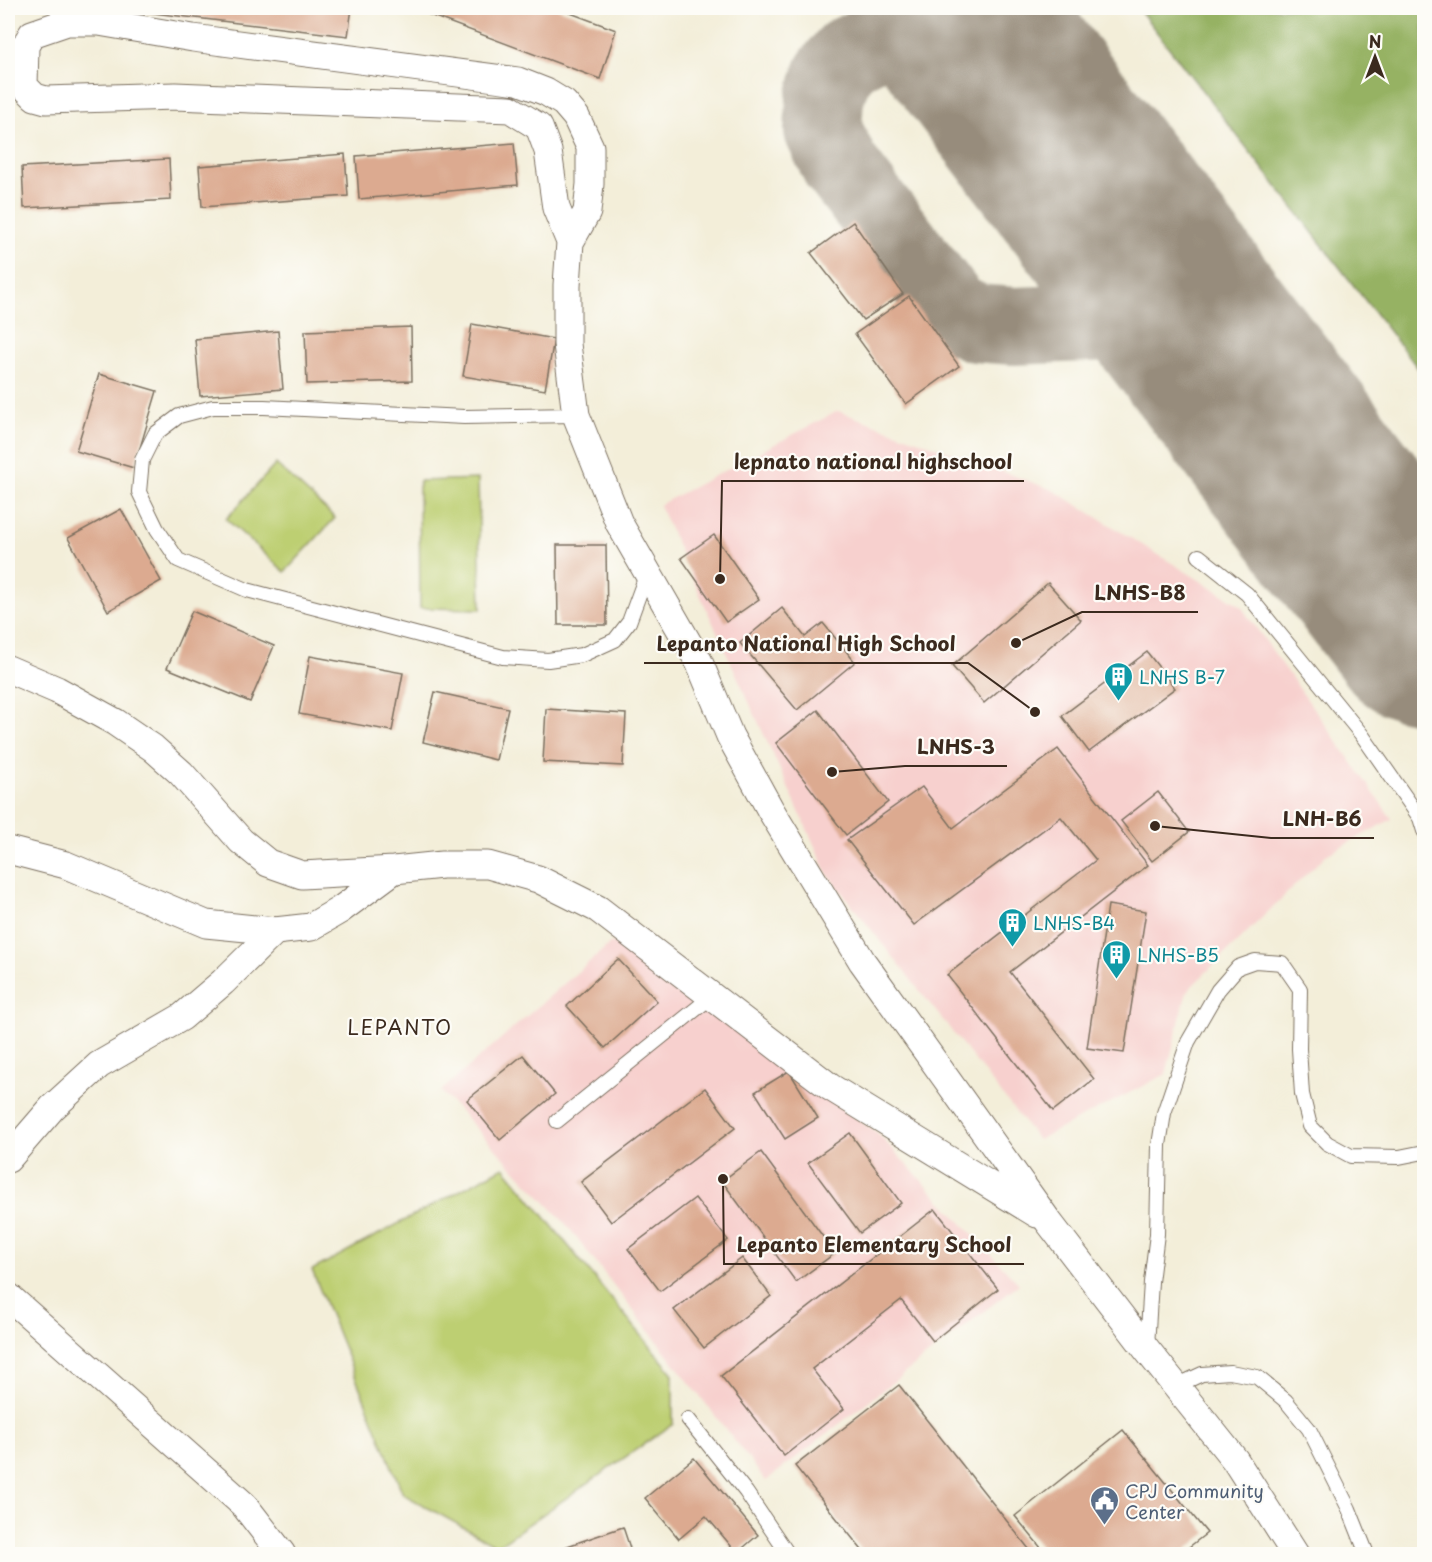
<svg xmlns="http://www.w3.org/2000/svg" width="1432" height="1562" font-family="'Playpen Sans',sans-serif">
	<rect width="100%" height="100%" fill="#fdfcf7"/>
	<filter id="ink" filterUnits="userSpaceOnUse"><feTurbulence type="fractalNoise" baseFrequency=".0167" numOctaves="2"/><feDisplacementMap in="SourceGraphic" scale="12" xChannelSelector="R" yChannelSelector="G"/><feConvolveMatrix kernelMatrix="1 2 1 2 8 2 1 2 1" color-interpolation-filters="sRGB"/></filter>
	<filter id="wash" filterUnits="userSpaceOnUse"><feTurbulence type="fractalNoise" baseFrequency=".008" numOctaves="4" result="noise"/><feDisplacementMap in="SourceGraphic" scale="24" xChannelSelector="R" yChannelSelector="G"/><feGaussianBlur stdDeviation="1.35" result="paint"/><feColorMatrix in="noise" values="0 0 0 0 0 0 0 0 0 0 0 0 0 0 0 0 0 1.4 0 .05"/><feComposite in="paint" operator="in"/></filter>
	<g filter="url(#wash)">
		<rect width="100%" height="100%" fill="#f3eed9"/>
		<!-- built -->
		<g fill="#f7d0ce">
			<polygon points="838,411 1053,490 1240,605 1392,819 1326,855 1187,991 1166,1074 1038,1140 828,875 659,505"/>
			<polygon points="612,942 738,1030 880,1136 1019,1284 766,1481 565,1223 441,1091"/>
		</g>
		<!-- green -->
		<g fill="#bdcf72" stroke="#7c7c48" stroke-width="1.5">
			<polygon points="276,464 335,518 285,572 226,519"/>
			<polygon points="478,479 481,609 420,608 419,481"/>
			<polygon points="504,1167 673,1374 673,1424 497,1546 403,1494 312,1270"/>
		</g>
		<!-- forest -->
		<polygon fill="#96b264" stroke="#686e41" stroke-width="1.5" points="1138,8 1424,8 1424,376"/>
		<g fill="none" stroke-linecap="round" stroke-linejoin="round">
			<!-- taxiway -->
			<polyline stroke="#978c7c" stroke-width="78" points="983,49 927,35 901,36 873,42 848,55 832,75 825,99 823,130 840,166 953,312 976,323 1014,326 1189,319"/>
			<!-- runway -->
			<polyline stroke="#978c7c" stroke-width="195" points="952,8 1424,626"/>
		</g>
		<g id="blocks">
			<!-- building -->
			<g fill="#dcaa90">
				<polygon points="111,8 352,8 348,36"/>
				<polygon points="411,8 557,8 616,30 600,79"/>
				<polygon points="514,143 518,185 359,199 356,156"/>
				<polygon points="345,154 348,196 202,207 199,166"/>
				<polygon points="169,159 171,200 24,208 22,167"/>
				<polygon points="853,222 903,294 863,320 811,253"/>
				<polygon points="909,296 959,366 906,404 855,334"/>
				<polygon points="472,324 554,339 545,390 463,376"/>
				<polygon points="411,327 412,381 307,384 305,331"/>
				<polygon points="278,331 283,389 200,396 195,339"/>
				<polygon points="99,374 157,391 134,468 76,451"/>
				<polygon points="121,509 161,581 108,611 68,538"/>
				<polygon points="714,535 759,599 726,622 681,558"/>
				<polygon points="557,545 606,545 607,625 558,625"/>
				<polygon points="1048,583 1081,620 984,703 952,666"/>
				<polygon points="782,608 805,637 823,623 855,662 797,710 740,643"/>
				<polygon points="192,611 274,646 250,702 167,668"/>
				<polygon points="1147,652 1175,688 1089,752 1062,716"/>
				<polygon points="310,656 403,673 392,731 299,714"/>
				<polygon points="435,692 508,708 496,760 423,742"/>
				<polygon points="546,709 626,714 623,766 543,762"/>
				<polygon points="818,710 888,802 846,835 776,743"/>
				<polygon points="1058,749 1148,865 1010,972 1094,1079 1053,1111 947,975 1096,860 1061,817 914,925 847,840 922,787 953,828"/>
				<polygon points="1158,792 1189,832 1152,861 1121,821"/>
				<polygon points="1108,905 1146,911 1124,1053 1087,1048"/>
				<polygon points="618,959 657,1001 605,1048 567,1006"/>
				<polygon points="523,1055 555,1094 500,1140 467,1100"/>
				<polygon points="789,1071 818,1118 785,1139 755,1092"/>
				<polygon points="705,1088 735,1128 611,1222 581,1182"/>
				<polygon points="850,1133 901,1203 860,1233 808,1163"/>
				<polygon points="761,1152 835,1253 796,1282 722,1181"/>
				<polygon points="695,1198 728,1240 660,1291 628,1249"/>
				<polygon points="935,1209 998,1289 933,1341 901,1300 812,1369 844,1409 784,1456 721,1376"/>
				<polygon points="742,1258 771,1296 704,1348 674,1310"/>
				<polygon points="899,1385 1033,1554 865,1554 795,1466"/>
				<polygon points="1123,1430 1207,1533 1180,1554 1046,1554 1015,1516"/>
				<polygon points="694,1458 758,1535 737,1553 706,1516 679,1539 645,1498"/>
				<polygon points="623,1527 632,1554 544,1554"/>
			</g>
		</g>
	</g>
	<g filter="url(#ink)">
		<use href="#blocks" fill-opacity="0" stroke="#7b6f5f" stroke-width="1.5"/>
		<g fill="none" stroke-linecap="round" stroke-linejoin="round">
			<defs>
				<g id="lane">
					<polyline points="576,415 464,417 264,407 213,407 179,416 155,434 142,460 139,492 157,529 178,560 247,590 503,657 548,660 582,655 615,640 629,622 647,573"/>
					<polyline points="1199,556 1247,594 1362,735 1420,818 1424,831"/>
					<polyline points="557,1121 711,997"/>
					<polyline points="1147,1346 1151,1282 1157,1234 1159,1145 1164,1113 1188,1042 1218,990 1238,967 1255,961 1282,963 1300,989 1299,1049 1302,1094 1310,1126 1327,1143 1351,1156 1399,1157 1424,1152"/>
					<polyline points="1176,1386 1202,1374 1230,1372 1257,1377 1286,1401 1309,1429 1349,1509 1367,1554"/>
					<polyline points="688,1419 746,1492 788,1554"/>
				</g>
				<g id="street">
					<polyline points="570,242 556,208 548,151 539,127 510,109 175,96 46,100 35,97 24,86 25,46 32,34 67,22 99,22 193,38 518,81 546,92 564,103 576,117 590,147 590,184 587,212 570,242 567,285 567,344 576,415 619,523 699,662 730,736 770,809 862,961 1048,1221 1147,1350 1235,1460 1295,1554"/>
					<polyline points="8,669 57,690 115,722 153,748 181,773 241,841 268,863 302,875 394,870 442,865 488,865 538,879 598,909 830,1087 1037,1214"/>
					<polyline points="8,850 66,865 206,924 275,931 311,927 340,910 394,870"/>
					<polyline points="8,1159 52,1108 99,1065 182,1017 223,982 275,931"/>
					<polyline points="8,1296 244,1505 282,1554"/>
				</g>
			</defs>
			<!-- lane casing -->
			<use href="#lane" stroke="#7b6f5f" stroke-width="16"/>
			<!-- street casing -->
			<use href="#street" stroke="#7b6f5f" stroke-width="29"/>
			<!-- lane -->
			<use href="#lane" stroke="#fff" stroke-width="14"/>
			<!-- street -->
			<use href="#street" stroke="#fff" stroke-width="27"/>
		</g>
	</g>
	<!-- icons -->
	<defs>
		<symbol id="building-pin" viewBox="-11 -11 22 30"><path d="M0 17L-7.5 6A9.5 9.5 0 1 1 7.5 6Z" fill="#0f9aa8" stroke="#fdfcf7"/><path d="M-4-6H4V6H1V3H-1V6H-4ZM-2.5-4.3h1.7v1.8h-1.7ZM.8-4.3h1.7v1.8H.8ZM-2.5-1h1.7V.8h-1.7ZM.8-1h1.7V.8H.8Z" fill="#fff"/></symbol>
		<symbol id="civic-pin" viewBox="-11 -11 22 30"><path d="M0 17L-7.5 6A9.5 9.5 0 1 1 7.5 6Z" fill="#5c6f8a" stroke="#fdfcf7"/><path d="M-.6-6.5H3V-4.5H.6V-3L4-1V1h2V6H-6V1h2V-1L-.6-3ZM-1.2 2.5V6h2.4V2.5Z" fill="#fff"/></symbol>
	</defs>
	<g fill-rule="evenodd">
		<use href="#building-pin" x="1102" y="660" width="33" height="45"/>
		<use href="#building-pin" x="996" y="906" width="33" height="45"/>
		<use href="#building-pin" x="1100" y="938" width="33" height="45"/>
		<use href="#civic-pin" x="1088" y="1484" width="33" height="45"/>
	</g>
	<g text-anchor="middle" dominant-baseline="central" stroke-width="4.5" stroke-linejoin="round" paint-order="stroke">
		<!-- culture labels -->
		<g font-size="18" fill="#0d838f" stroke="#fdfcf7" text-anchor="start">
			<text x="1139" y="676">LNHS B-7</text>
			<text x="1033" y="922">LNHS-B4</text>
			<text x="1137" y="954">LNHS-B5</text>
		</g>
		<!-- service labels -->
		<g font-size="18" fill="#4e5e75" stroke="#fdfcf7" text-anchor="start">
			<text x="1125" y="1490">CPJ Community<tspan x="1125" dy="21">Center</tspan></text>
		</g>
		<!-- neighbourhood labels -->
		<g font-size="20" letter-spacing="1.5" fill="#3b2a1e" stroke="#fdfcf7">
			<text x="400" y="1027">LEPANTO</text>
		</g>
	</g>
	<!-- callouts -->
	<path fill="none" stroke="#3b2a1e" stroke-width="2" d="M720 579L722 481H1024M1016 643L1082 612H1198M1035 712L968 663H644M832 772L905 766H1007M1155 826L1271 838H1374M723 1179L724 1264H1024"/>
	<g fill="#3b2a1e" stroke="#fdfcf7" stroke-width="2">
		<circle cx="720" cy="579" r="6"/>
		<circle cx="1016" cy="643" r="6"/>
		<circle cx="1035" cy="712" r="6"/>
		<circle cx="832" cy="772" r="6"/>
		<circle cx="1155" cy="826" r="6"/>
		<circle cx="723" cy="1179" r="6"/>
	</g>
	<g font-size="20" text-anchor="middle" font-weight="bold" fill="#3b2a1e" stroke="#fdfcf7" stroke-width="4.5" stroke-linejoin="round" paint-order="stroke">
		<text x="873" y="469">lepnato national highschool</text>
		<text x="1140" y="600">LNHS-B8</text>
		<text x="806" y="651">Lepanto National High School</text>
		<text x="956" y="754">LNHS-3</text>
		<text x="1322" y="826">LNH-B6</text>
		<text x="874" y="1252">Lepanto Elementary School</text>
	</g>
	<!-- margin -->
	<rect width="1432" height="1562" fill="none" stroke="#fdfcf7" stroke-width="30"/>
	<!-- north arrow -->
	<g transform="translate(1375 57)" stroke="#fdfcf7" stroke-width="4.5" paint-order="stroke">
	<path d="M0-4.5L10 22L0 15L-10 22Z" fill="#3b2a1e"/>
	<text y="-9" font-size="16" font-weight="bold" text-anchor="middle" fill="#3b2a1e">N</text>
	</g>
</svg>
